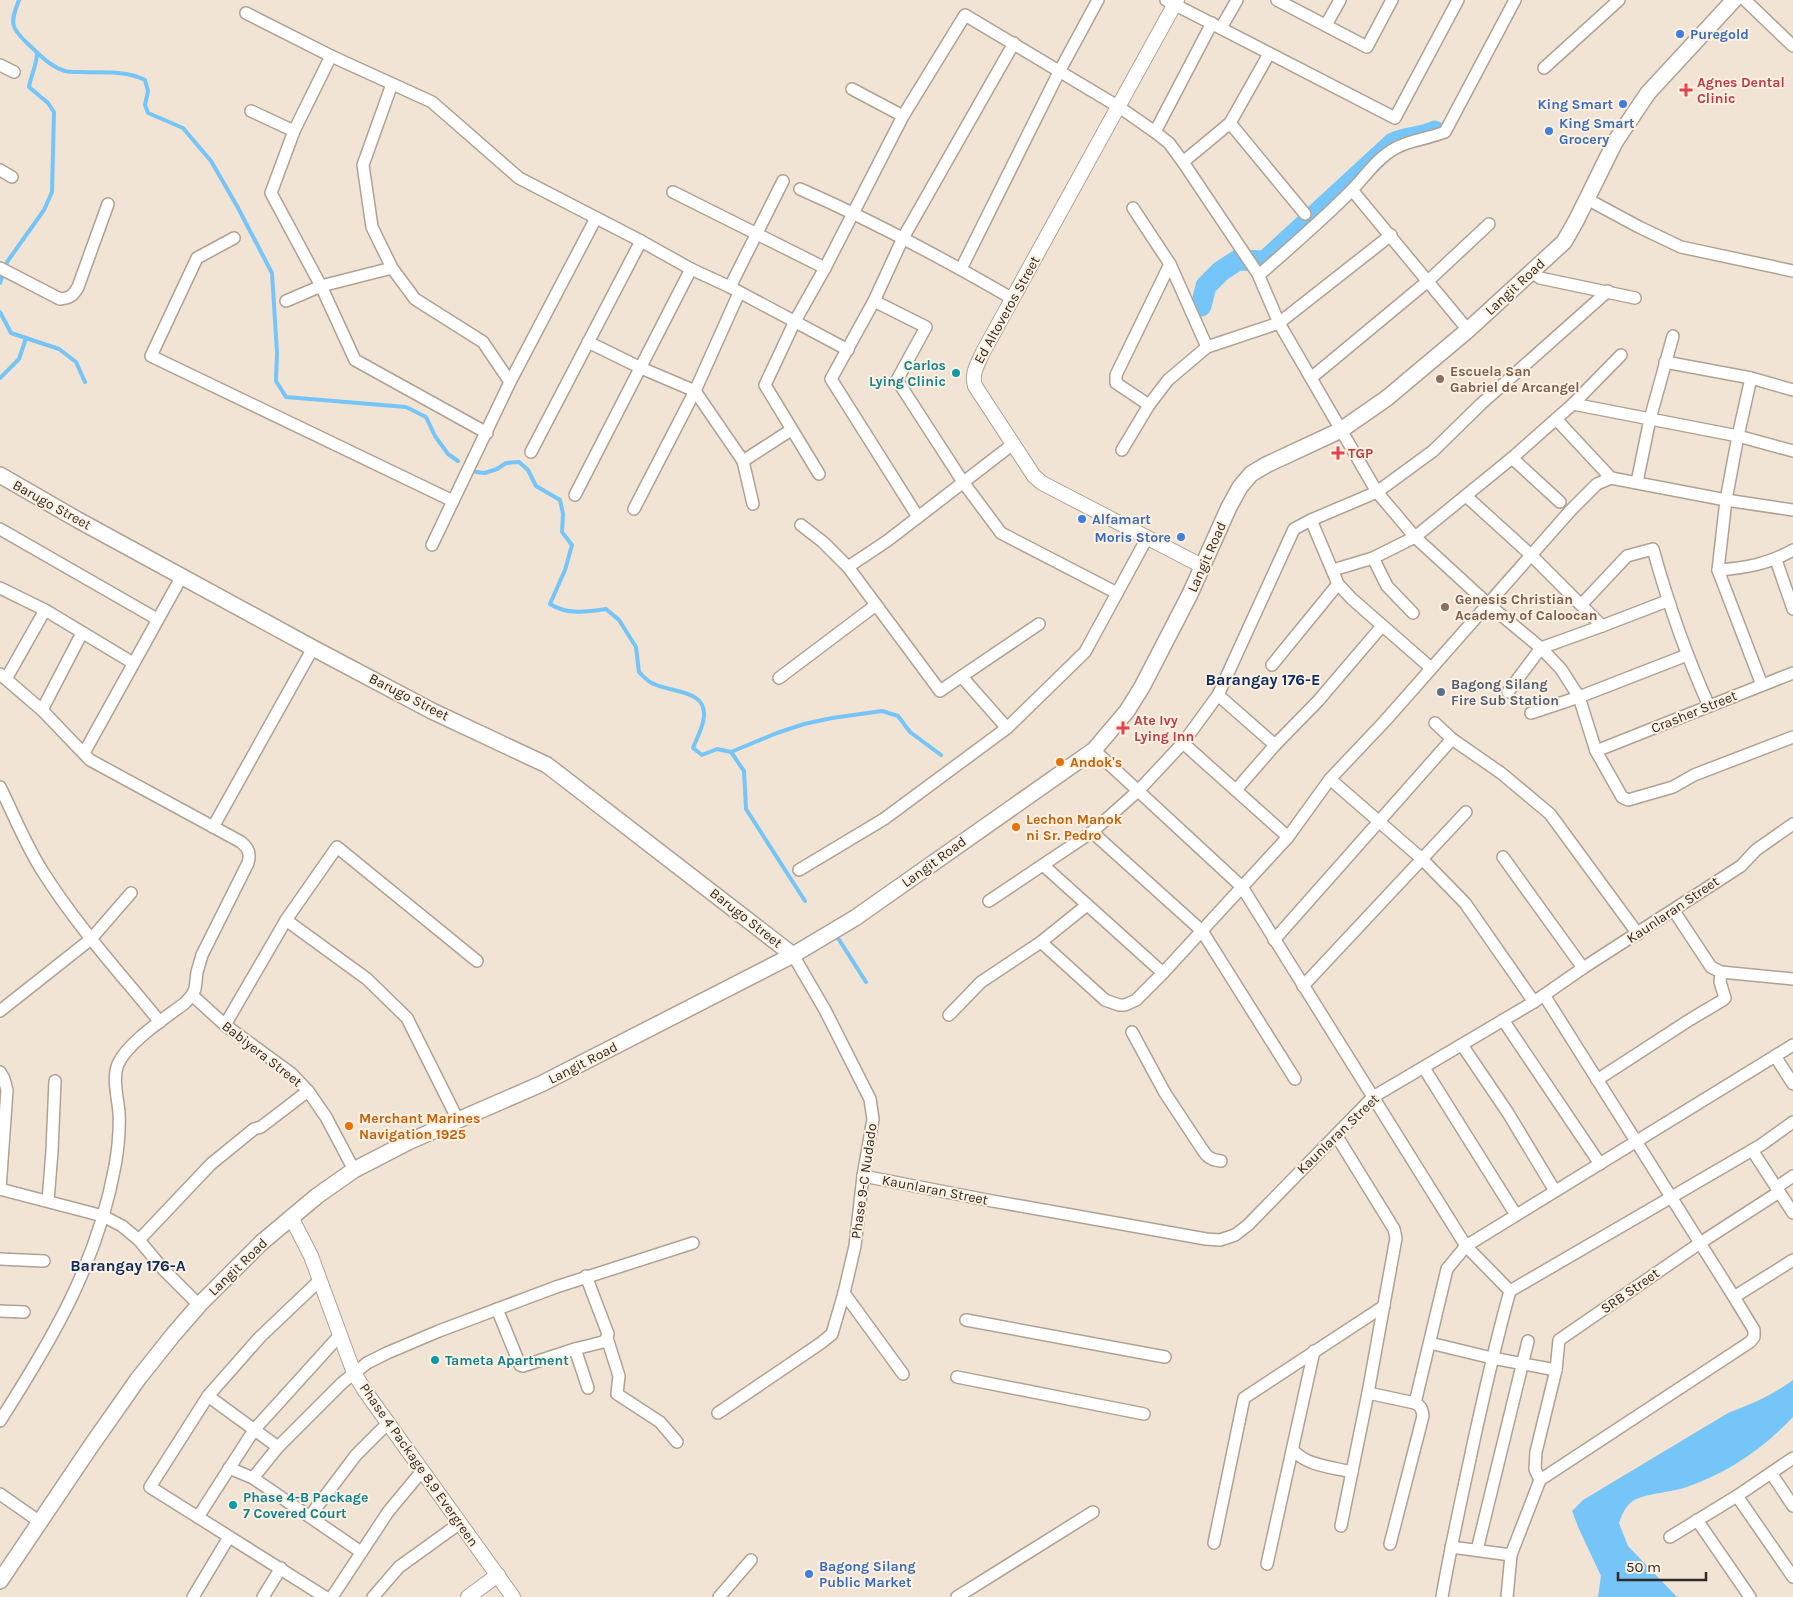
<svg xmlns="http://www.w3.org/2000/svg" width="1793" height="1597" font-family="Karla,sans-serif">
	<rect width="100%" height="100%" fill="#f2e4d4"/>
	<!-- water -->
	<path fill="#76c5f8" d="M1793,1380V1417C1763,1449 1726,1474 1684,1488C1671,1492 1652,1493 1639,1498C1627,1502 1623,1512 1619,1523L1628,1546L1677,1597H1598L1601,1576L1579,1529L1572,1511L1583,1500L1728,1413C1752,1404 1773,1395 1793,1380Z"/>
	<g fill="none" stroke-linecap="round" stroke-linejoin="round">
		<!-- stream -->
		<g stroke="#76c5f8" stroke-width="4">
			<path d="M19,0C10,23 10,27 28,44C39,54 49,66 65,71C69,72 75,72 80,72C101,73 125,70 145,80L148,91L145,105L148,113L183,128L211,161L237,206L272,273L277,353L276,381L286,397L406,407L426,417L435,436L448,454L458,461"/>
			<path d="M0,283L7,262L44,210L52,192L54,112L48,103L29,87C31,75 37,65 37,53"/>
			<polyline points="0,312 11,333 59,349 76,362 85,382"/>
			<polyline points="0,378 19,359 26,338"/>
			<path d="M476,472L485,473L497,469L506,463L519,462L528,470L536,486L560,500L563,514L562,532L572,545L565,570L550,604C567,615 587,612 606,609L619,620L636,647L639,672C643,676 648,682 654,684C672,693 711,689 703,722C701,731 696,740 693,748L702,755L717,749L731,752L777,733L804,724L832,718L882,711L898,716L910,732L941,755"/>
			<polyline points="731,752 744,771 746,809 805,901"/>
			<polyline points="836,935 866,982"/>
		</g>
		<!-- river -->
		<path stroke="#76c5f8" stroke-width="21" d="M1201,306L1206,286L1221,271L1238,260L1265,261L1393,143C1406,136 1422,138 1435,131"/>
		<defs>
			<g id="minor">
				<polyline points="1166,0 1395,118 1458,0"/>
				<polyline points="1277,0 1367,47 1392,0"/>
				<polyline points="1745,0 1793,46"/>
				<polyline points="246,13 331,56 432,102 519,178 641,241 691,269 730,287 848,350"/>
				<polyline points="1326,25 1340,0"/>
				<polyline points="1221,28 1237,0"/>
				<polyline points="331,56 294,131 271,193 321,286 355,360 487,433"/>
				<polyline points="0,65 14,72"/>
				<polyline points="1544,68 1619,0"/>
				<polyline points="392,84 363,165 372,227 392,268 415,299 483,342 510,382"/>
				<polyline points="852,89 903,116"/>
				<polyline points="251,111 294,131"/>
				<polyline points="1230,123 1305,214"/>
				<polyline points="1155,132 1212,23"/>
				<polyline points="1183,162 1230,123 1269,54"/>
				<polyline points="0,170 12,177"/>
				<path d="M800,189C873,221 944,259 1013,299"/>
				<polyline points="1352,190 1468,330"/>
				<polyline points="673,192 825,268"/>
				<polyline points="1587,199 1639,227 1681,247 1793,271"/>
				<polyline points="1133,208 1170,264 1207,347"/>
				<polyline points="234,238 197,258 151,356 453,501"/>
				<path d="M0,268L60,299C70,298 73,296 78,287L108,204"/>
				<polyline points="961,269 1059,72 1098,0"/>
				<polyline points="1531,272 1540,278 1635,298"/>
				<path d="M1259,275C1290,248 1321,221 1350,192C1364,178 1376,159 1394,149C1406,141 1430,138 1445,132L1515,0"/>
				<polyline points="730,287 783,181"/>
				<polyline points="286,301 321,286 392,268"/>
				<polyline points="874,301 926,327 897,380 963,482 1001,533 1117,593"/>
				<polyline points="588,342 641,368 695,391 743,461 753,504"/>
				<polyline points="1665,362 1751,378 1793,390"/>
				<polyline points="1311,378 1428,281 1489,224"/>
				<polyline points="1751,378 1738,436 1726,500 1718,570 1762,685"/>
				<polyline points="1573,404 1738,436 1793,451"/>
				<polyline points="1149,405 1116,383 1116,375 1170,264"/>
				<polyline points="1556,419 1611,478"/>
				<polyline points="1122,450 1149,405 1168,380 1207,347 1279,323 1391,235"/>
				<polyline points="531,452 641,241"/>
				<polyline points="1512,458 1560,502"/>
				<polyline points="743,461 791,430"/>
				<polyline points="819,474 765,385 795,321 825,268 903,116 965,15 1119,107 1155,132 1169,143 1183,162 1258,274 1279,323 1377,492 1415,537 1488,604 1541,648 1561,669 1579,697 1596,751 1622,797 1628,800 1673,787 1694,775 1793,737"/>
				<polyline points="1637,482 1650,419 1673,336"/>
				<polyline points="575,495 691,269"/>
				<polyline points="1466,496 1531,555 1602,626"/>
				<polyline points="634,509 695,391 739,293"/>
				<polyline points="918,517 831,379 874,301 903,238 1014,43"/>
				<polyline points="1311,520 1338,584 1352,599 1431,668"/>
				<polyline points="801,525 823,542 848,567 940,691 1039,624"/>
				<polyline points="0,529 157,619"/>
				<polyline points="432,545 510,382 596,218"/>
				<polyline points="1373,558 1387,586 1413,613"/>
				<polyline points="1776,560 1793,609"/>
				<polyline points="848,567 887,541 1013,444"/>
				<polyline points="1333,570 1373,558 1415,537 1512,458 1573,404 1621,355"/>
				<path d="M1718,570C1745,568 1769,564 1793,550"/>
				<polyline points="0,588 45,610 133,663"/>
				<path d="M1582,604L1627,556L1653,549C1668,603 1686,655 1709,706"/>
				<polyline points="1272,665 1338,584"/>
				<path d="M0,674L42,710L90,760L241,842C248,848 251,853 248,863L202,955L197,972L195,989L192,995L185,1003C165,1018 128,1042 118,1064C112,1079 118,1098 119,1113C120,1131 118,1149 115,1166C97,1264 53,1338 0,1421"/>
				<polyline points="962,677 1007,728"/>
				<polyline points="779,678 876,605"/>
				<polyline points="6,679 45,610"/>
				<polyline points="1508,692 1541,648 1602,626 1667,601"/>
				<polyline points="1218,695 1275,745"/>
				<polyline points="42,710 82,633"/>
				<polyline points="1531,713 1579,697 1687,655"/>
				<polyline points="1435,723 1452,739 1501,773 1550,814 1638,934"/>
				<polyline points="1183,743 1288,837"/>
				<polyline points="1094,750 1242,887 1466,1246 1510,1291"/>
				<polyline points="1596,751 1793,673"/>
				<polyline points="84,753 182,576"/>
				<polyline points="1330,779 1422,859 1465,903 1534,1002"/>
				<path d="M0,787C14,815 26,846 43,872C77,926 120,973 160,1022"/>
				<polyline points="1236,790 1275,745 1318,701 1382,626"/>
				<polyline points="213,827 313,648"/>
				<polyline points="1092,832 1202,931 1295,1079"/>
				<polyline points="1503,857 1583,968"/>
				<polyline points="1043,865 1163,973"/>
				<polyline points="799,870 884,819 1007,728 1085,652 1147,538"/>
				<polyline points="989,901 1092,832 1139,790 1183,743 1218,695 1294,529 1311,520 1377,492 1433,451 1481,404 1608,291"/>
				<polyline points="1674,911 1711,967 1721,972 1793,979"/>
				<polyline points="286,920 367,979 407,1018 458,1120"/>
				<polyline points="1274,940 1452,739"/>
				<polyline points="1041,942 1105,1000 1119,1005 1125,1005 1136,1000 1163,973 1288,837 1330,779 1385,721 1570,511 1597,484 1611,478 1726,500 1793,510"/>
				<polyline points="1303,986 1466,812"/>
				<polyline points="192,995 225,1025 292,1074 308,1091 326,1117 354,1170"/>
				<polyline points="0,1011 91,939 131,893"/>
				<polyline points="949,1015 981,982 1041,942 1087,905"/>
				<polyline points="1503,1020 1600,1164"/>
				<polyline points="225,1025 286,920 337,847 477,961"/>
				<path d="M1132,1032L1165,1093L1202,1149C1207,1157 1211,1160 1221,1161"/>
				<polyline points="1462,1045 1508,1113 1555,1191"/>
				<polyline points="1775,1056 1793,1084"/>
				<polyline points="1424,1068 1516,1215"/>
				<polyline points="0,1072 4,1079 7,1090 0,1189"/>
				<polyline points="1597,1080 1691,1019 1723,1000 1725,998 1720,982 1721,972"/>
				<polyline points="1336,1135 1394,1229 1396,1238 1368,1393 1341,1526"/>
				<polyline points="1752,1150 1793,1213"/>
				<polyline points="863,1176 987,1200 1206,1239 1220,1240 1235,1235 1248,1225 1373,1097 1534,1002 1583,968 1741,866 1756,850 1793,824"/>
				<polyline points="1777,1187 1793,1176"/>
				<polyline points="0,1189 103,1216 122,1226 139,1240 163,1269 199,1305"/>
				<polyline points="48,1201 52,1151 55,1081"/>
				<polyline points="139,1240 211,1164 254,1129 261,1127 308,1091"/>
				<polyline points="0,1259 44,1261"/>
				<polyline points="586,1276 608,1334 607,1338 619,1376 617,1394 660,1422 677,1442"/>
				<polyline points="320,1280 260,1337 208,1396 150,1487 325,1597"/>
				<polyline points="844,1293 903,1374"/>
				<polyline points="1734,1297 1793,1260"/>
				<polyline points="497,1309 520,1365 523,1366 575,1349 603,1342 607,1338"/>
				<polyline points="0,1311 24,1312"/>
				<polyline points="966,1320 1165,1357"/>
				<polyline points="1430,1343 1492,1358 1556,1370"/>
				<polyline points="575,1349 588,1388"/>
				<polyline points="957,1377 1144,1414"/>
				<path d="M1368,1393L1415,1403C1421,1406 1422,1409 1423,1416L1390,1544"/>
				<polyline points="208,1396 278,1447"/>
				<polyline points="1415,1403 1447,1269 1466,1246 1793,1045"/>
				<polyline points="718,1413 821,1343 832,1334 844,1293 855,1246 863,1176 873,1119 870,1099 825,1010 793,955"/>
				<path d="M1293,1450C1307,1466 1332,1467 1352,1472"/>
				<polyline points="229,1468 253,1478 361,1552"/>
				<polyline points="1771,1473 1793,1506"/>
				<polyline points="253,1478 278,1447 342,1383 367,1363 387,1353 439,1331 556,1287 693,1243"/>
				<polyline points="1540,1480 1535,1469 1536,1452 1556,1370 1559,1340 1700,1243 1779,1192"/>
				<polyline points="0,1494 40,1522"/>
				<polyline points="1737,1496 1793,1577"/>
				<polyline points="310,1516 356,1455 388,1423"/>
				<polyline points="198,1517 254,1430 340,1335"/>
				<polyline points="1697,1520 1750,1597"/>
				<polyline points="1670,1537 1737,1496 1793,1458"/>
				<polyline points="1214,1543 1244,1398 1384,1306"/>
				<polyline points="1451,1547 1511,1555"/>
				<polyline points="1477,1550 1528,1341"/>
				<polyline points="1267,1564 1314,1351"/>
				<polyline points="193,1597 229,1537"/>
				<polyline points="263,1597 281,1568"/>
				<polyline points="332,1597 388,1512 422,1471"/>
				<polyline points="373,1597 399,1567 460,1523"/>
				<polyline points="719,1597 751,1560"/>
				<polyline points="957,1597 1093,1512"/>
				<path d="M1442,1597C1451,1544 1463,1492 1474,1440C1485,1390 1496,1340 1510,1291L1761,1145L1793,1122"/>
				<polyline points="1507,1597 1511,1555 1540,1480 1750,1342 1754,1337 1754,1330 1734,1297 1544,995"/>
			</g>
			<g id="tertiary">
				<path d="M1177,0L983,352C978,364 971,373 975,386L1034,476L1042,483L1202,566"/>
				<polyline points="291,1217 311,1256 354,1373 365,1391 513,1597"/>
				<polyline points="468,1597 498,1575"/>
			</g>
			<g id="secondary">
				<polyline points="0,475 78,520 313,648 432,711 547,765 793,955"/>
				<polyline points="0,1581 91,1446 138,1379 173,1335 199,1305 261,1243 317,1196 354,1170 410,1141 541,1084 793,955 855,918 1094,750 1127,711 1142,687 1190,594 1229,507 1240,487 1251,474 1266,465 1341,430 1387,398 1468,330 1564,242 1576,221 1615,142 1648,93 1734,0"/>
			</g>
		</defs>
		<!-- minor casing -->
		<use href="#minor" stroke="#afa294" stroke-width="14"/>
		<!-- tertiary casing -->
		<use href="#tertiary" stroke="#afa294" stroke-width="16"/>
		<!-- secondary casing -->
		<use href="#secondary" stroke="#afa294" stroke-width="18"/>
		<!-- minor -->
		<use href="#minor" stroke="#fff" stroke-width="11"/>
		<!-- tertiary -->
		<use href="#tertiary" stroke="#fff" stroke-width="14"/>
		<!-- secondary -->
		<use href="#secondary" stroke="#fff" stroke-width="15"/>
	</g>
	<!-- markers -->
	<g fill="#3f7fe0" stroke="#fff1e2" stroke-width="2">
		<circle cx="1680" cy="34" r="5"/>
		<circle cx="1623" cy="104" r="5"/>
		<circle cx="1549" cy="131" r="5"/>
		<circle cx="1082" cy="519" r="5"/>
		<circle cx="1181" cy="537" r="5"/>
		<circle cx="809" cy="1574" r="5"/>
	</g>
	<g fill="#e0444e" stroke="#fff1e2" stroke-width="2">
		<path d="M1683.5 82.5h5v5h5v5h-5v5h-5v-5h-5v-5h5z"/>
		<path d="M1335.5 445.5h5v5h5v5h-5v5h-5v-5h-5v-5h5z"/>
		<path d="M1120.5 720.5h5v5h5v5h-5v5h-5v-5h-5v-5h5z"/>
	</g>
	<g fill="#0f9aa8" stroke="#fff1e2" stroke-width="2">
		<circle cx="956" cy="373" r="5"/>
		<circle cx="435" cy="1360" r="5"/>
		<circle cx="233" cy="1505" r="5"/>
	</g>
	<g fill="#8d6e63" stroke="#fff1e2" stroke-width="2">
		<circle cx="1440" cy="379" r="5"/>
		<circle cx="1445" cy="607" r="5"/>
	</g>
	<circle fill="#5c6f8a" stroke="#fff1e2" stroke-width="2" cx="1441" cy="692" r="5"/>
	<g fill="#e8710a" stroke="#fff1e2" stroke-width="2">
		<circle cx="1060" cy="762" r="5"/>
		<circle cx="1016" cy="827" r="5"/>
		<circle cx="349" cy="1126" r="5"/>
	</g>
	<g text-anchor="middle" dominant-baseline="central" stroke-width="4" stroke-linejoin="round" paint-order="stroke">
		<!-- shop labels -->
		<g font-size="14" font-weight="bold" fill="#366cbe" stroke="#fff1e2" text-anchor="start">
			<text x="1690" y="34">Puregold</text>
			<text x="1613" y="104" text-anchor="end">King Smart</text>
			<text x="1559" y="123">King Smart<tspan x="1559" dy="16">Grocery</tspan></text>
			<text x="1092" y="519">Alfamart</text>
			<text x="1171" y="537" text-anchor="end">Moris Store</text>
			<text x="819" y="1566">Bagong Silang<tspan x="819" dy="16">Public Market</tspan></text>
		</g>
		<!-- health labels -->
		<g font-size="14" font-weight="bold" fill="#be3a42" stroke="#fff1e2" text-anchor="start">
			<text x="1697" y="82">Agnes Dental<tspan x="1697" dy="16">Clinic</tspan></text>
			<text x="1348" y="453">TGP</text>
			<text x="1134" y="720">Ate Ivy<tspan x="1134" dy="16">Lying Inn</tspan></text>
		</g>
		<!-- street labels -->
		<g font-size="14" fill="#2f2a24" stroke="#fff1e2">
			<text transform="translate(1515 287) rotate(-43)">Langit Road</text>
			<text transform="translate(1007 310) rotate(-61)">Ed Altoveros Street</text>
			<text transform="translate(52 505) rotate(29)">Barugo Street</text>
			<text transform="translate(1207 557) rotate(-66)">Langit Road</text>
			<text transform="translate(409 697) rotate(27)">Barugo Street</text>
			<text transform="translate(1694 712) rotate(-22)">Crasher Street</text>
			<text transform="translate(934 862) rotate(-36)">Langit Road</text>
			<text transform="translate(1673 910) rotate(-34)">Kaunlaran Street</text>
			<text transform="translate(746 918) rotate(38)">Barugo Street</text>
			<text transform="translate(262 1054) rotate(38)">Babiyera Street</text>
			<text transform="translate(583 1063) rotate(-27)">Langit Road</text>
			<text transform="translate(1338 1134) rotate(-44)">Kaunlaran Street</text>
			<text transform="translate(864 1181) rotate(-82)">Phase 9-C Nudado</text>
			<text transform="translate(935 1190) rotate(11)">Kaunlaran Street</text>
			<text transform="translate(238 1267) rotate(-44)">Langit Road</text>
			<text transform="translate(1630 1291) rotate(-35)">SRB Street</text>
			<text transform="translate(419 1465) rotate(55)">Phase 4 Package 8,9 Evergreen</text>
		</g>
		<!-- culture labels -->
		<g font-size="14" font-weight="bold" fill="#0d838f" stroke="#fff1e2" text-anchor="start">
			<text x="946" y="365" text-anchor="end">Carlos<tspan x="946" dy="16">Lying Clinic</tspan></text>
			<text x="445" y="1360">Tameta Apartment</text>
			<text x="243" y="1497">Phase 4-B Package<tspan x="243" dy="16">7 Covered Court</tspan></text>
		</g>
		<!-- education labels -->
		<g font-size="14" font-weight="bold" fill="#785e54" stroke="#fff1e2" text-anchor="start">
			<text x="1450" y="371">Escuela San<tspan x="1450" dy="16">Gabriel de Arcangel</tspan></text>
			<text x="1455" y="599">Genesis Christian<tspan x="1455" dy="16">Academy of Caloocan</tspan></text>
		</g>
		<!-- service labels -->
		<g font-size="14" font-weight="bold" fill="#4e5e75" stroke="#fff1e2" text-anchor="start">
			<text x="1451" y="684">Bagong Silang<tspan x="1451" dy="16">Fire Sub Station</tspan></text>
		</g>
		<!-- food labels -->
		<g font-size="14" font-weight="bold" fill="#c56008" stroke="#fff1e2" text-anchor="start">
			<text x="1070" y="762">Andok's</text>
			<text x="1026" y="819">Lechon Manok<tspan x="1026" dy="16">ni Sr. Pedro</tspan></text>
			<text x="359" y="1118">Merchant Marines<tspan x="359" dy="16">Navigation 1925</tspan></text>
		</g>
		<!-- quarter labels -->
		<g font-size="16" font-weight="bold" fill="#0b2d61" stroke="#fff1e2">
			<text x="1263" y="679">Barangay 176-E</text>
			<text x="128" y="1265">Barangay 176-A</text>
		</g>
	</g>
	<!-- scale -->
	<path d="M1618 1572v8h88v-8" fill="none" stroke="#2f2a24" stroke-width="2.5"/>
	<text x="1626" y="1572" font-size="15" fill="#2f2a24" stroke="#fff1e2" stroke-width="4" paint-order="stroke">50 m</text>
</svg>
